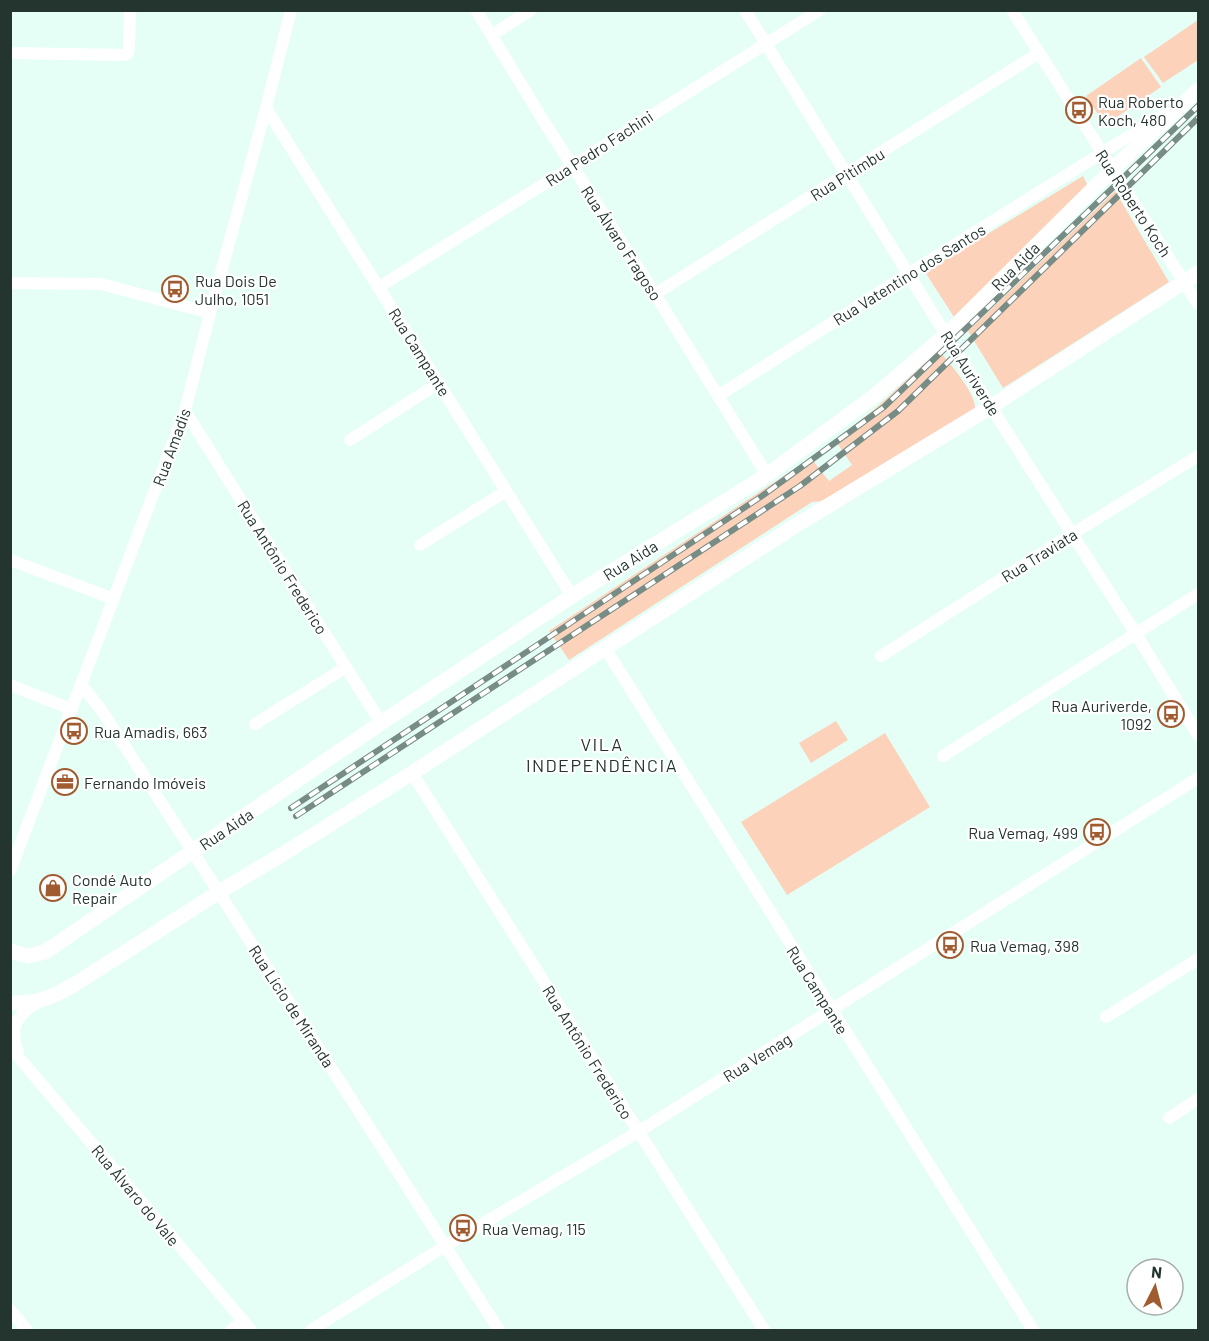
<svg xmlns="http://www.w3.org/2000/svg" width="1209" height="1341" font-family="Barlow,sans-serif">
	<rect width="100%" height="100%" fill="#e5fff6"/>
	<!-- green -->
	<g fill="#fcd2ba">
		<polygon points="1198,20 1198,60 1163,83 1144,57"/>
		<polygon points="1141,58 1161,87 1105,125 1086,96"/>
		<polygon points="1083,176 1088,186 954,317 925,272"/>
		<polygon points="1115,191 1169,282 1003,388 968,331"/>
		<path d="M939,350C949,363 977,394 975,409L824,501L812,502L569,660L549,631L811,458L829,481L852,465L835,440L876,408Z"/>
		<polygon points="836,721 848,740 811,763 799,743"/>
		<polygon points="885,733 930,807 787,895 741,822"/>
	</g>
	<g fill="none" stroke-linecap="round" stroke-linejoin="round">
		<!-- minor -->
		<g stroke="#fff" stroke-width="12">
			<polyline points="476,10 546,125 655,294 767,475"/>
			<polyline points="745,10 977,385 1136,634 1198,735"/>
			<polyline points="1012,10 1198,304"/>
			<polyline points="492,35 531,10"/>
			<polyline points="10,53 125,55 128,53 129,48 130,10"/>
			<polyline points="266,108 572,596"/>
			<polyline points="10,283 101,284 210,313"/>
			<polyline points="379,287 573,166 649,117 820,10"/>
			<polyline points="655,294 1039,53"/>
			<polyline points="718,396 908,274 1166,113"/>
			<polyline points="185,411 381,723"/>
			<polyline points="350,440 439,383"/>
			<polyline points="420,545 506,491"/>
			<polyline points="10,560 114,599"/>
			<polyline points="605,648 1033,1330"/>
			<polyline points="881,656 1072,534 1198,456"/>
			<polyline points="81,684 102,711 193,852 499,1330"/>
			<polyline points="10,685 71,709"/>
			<polyline points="255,724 346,667"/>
			<polyline points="943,756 1198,594"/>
			<polyline points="412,773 764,1330"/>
			<polyline points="10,871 185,411 210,313 266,108 291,10"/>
			<polyline points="1106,1017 1198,959"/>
			<polyline points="10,1046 20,1059 251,1330"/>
			<path d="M18,1052C9,1028 16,1014 38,1003"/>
			<polyline points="1169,1118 1198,1099"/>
			<polyline points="10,1310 27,1330"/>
			<polyline points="231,1330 243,1321"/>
			<polyline points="311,1330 445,1246 638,1132 1198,778"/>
		</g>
		<!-- tertiary -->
		<g stroke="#fff" stroke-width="15">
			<polyline points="10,951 28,956 45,952 381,723 572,596 767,475 873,397 947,334 1112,170 1198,90"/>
			<path d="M10,1003C41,1004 54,996 80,981L219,892L283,854L412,773L798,524L981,413L1198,273"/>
		</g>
		<defs>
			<g id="rail">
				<polyline points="291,808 762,496 884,407 1198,106"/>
				<polyline points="296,816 800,486 898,411 1198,118"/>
			</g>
		</defs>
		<!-- rail casing -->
		<use href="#rail" stroke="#788c86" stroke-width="6"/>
		<!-- rail -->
		<use href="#rail" stroke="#fff" stroke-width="4" stroke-dasharray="11" stroke-linecap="butt"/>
	</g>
	<!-- icons -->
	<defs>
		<symbol id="bus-ring" viewBox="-11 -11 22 22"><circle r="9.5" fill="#fff" stroke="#a15b30" stroke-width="1.5"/><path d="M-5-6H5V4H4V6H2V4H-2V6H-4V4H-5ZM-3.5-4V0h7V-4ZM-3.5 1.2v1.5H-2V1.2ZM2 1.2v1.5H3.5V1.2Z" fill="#a15b30"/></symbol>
		<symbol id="office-ring" viewBox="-11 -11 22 22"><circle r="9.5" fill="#fff" stroke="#a15b30" stroke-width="1.5"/><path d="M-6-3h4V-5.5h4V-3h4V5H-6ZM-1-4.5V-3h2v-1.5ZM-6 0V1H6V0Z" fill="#a15b30"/></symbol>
		<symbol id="shop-ring" viewBox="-11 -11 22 22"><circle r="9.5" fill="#fff" stroke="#a15b30" stroke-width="1.5"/><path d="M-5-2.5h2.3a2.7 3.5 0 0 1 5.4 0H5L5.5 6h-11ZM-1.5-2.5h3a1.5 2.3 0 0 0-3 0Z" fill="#a15b30"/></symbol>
	</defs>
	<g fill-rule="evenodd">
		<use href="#bus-ring" x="1064" y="95" width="30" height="30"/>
		<use href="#bus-ring" x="160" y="274" width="30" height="30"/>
		<use href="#bus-ring" x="1156" y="699" width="30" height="30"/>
		<use href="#bus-ring" x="59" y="716" width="30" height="30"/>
		<use href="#office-ring" x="50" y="767" width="30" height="30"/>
		<use href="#bus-ring" x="1082" y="817" width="30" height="30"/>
		<use href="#shop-ring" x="38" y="873" width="30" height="30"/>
		<use href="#bus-ring" x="935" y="930" width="30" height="30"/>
		<use href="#bus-ring" x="448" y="1213" width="30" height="30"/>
	</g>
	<g text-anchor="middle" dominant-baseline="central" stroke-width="4.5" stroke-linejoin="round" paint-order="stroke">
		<!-- poi labels -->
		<g font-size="16" fill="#243530" stroke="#fff" text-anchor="start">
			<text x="1098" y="101">Rua Roberto<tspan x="1098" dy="18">Koch, 480</tspan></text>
			<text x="195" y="280">Rua Dois De<tspan x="195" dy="18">Julho, 1051</tspan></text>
			<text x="1152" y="705" text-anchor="end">Rua Auriverde,<tspan x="1152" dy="18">1092</tspan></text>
			<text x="94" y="731">Rua Amadis, 663</text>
			<text x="84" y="782">Fernando Imóveis</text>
			<text x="1078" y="832" text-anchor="end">Rua Vemag, 499</text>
			<text x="72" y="879">Condé Auto<tspan x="72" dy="18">Repair</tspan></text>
			<text x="970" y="945">Rua Vemag, 398</text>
			<text x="482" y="1228">Rua Vemag, 115</text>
		</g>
		<!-- street labels -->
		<g font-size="16" fill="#243530" stroke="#fff">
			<text transform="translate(599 148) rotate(-33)">Rua Pedro Fachini</text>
			<text transform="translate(847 174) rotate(-32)">Rua Pitimbu</text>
			<text transform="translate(1134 203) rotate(57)">Rua Roberto Koch</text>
			<text transform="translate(622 243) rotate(57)">Rua Álvaro Fragoso</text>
			<text transform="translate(1015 266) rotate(-45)">Rua Aida</text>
			<text transform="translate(909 274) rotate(-32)">Rua Vatentino dos Santos</text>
			<text transform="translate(420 352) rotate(58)">Rua Campante</text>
			<text transform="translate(971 373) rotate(58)">Rua Auriverde</text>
			<text transform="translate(171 447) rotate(-70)">Rua Amadis</text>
			<text transform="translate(1039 555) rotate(-32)">Rua Traviata</text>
			<text transform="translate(630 560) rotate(-32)">Rua Aida</text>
			<text transform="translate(283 567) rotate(58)">Rua Antônio Frederico</text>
			<text transform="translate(226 829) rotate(-34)">Rua Aida</text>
			<text transform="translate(818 990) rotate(58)">Rua Campante</text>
			<text transform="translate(292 1006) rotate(57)">Rua Lício de Miranda</text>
			<text transform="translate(588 1052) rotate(58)">Rua Antônio Frederico</text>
			<text transform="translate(757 1057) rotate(-32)">Rua Vemag</text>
			<text transform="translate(136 1195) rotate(50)">Rua Álvaro do Vale</text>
		</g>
		<!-- neighbourhood labels -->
		<g font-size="18" letter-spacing="1.5" fill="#243530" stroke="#fff">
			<text x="602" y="744">VILA<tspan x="602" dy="21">INDEPENDÊNCIA</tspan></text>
		</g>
	</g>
	<!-- border -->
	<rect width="1209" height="1341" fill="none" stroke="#243530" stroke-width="24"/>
	<!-- north arrow -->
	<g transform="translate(1155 1287) rotate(6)"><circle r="28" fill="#ffffff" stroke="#a7aeac" stroke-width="1.5"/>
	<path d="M0-4.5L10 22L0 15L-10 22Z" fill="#a15b30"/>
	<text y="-9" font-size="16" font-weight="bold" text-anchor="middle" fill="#243530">N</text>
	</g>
</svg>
